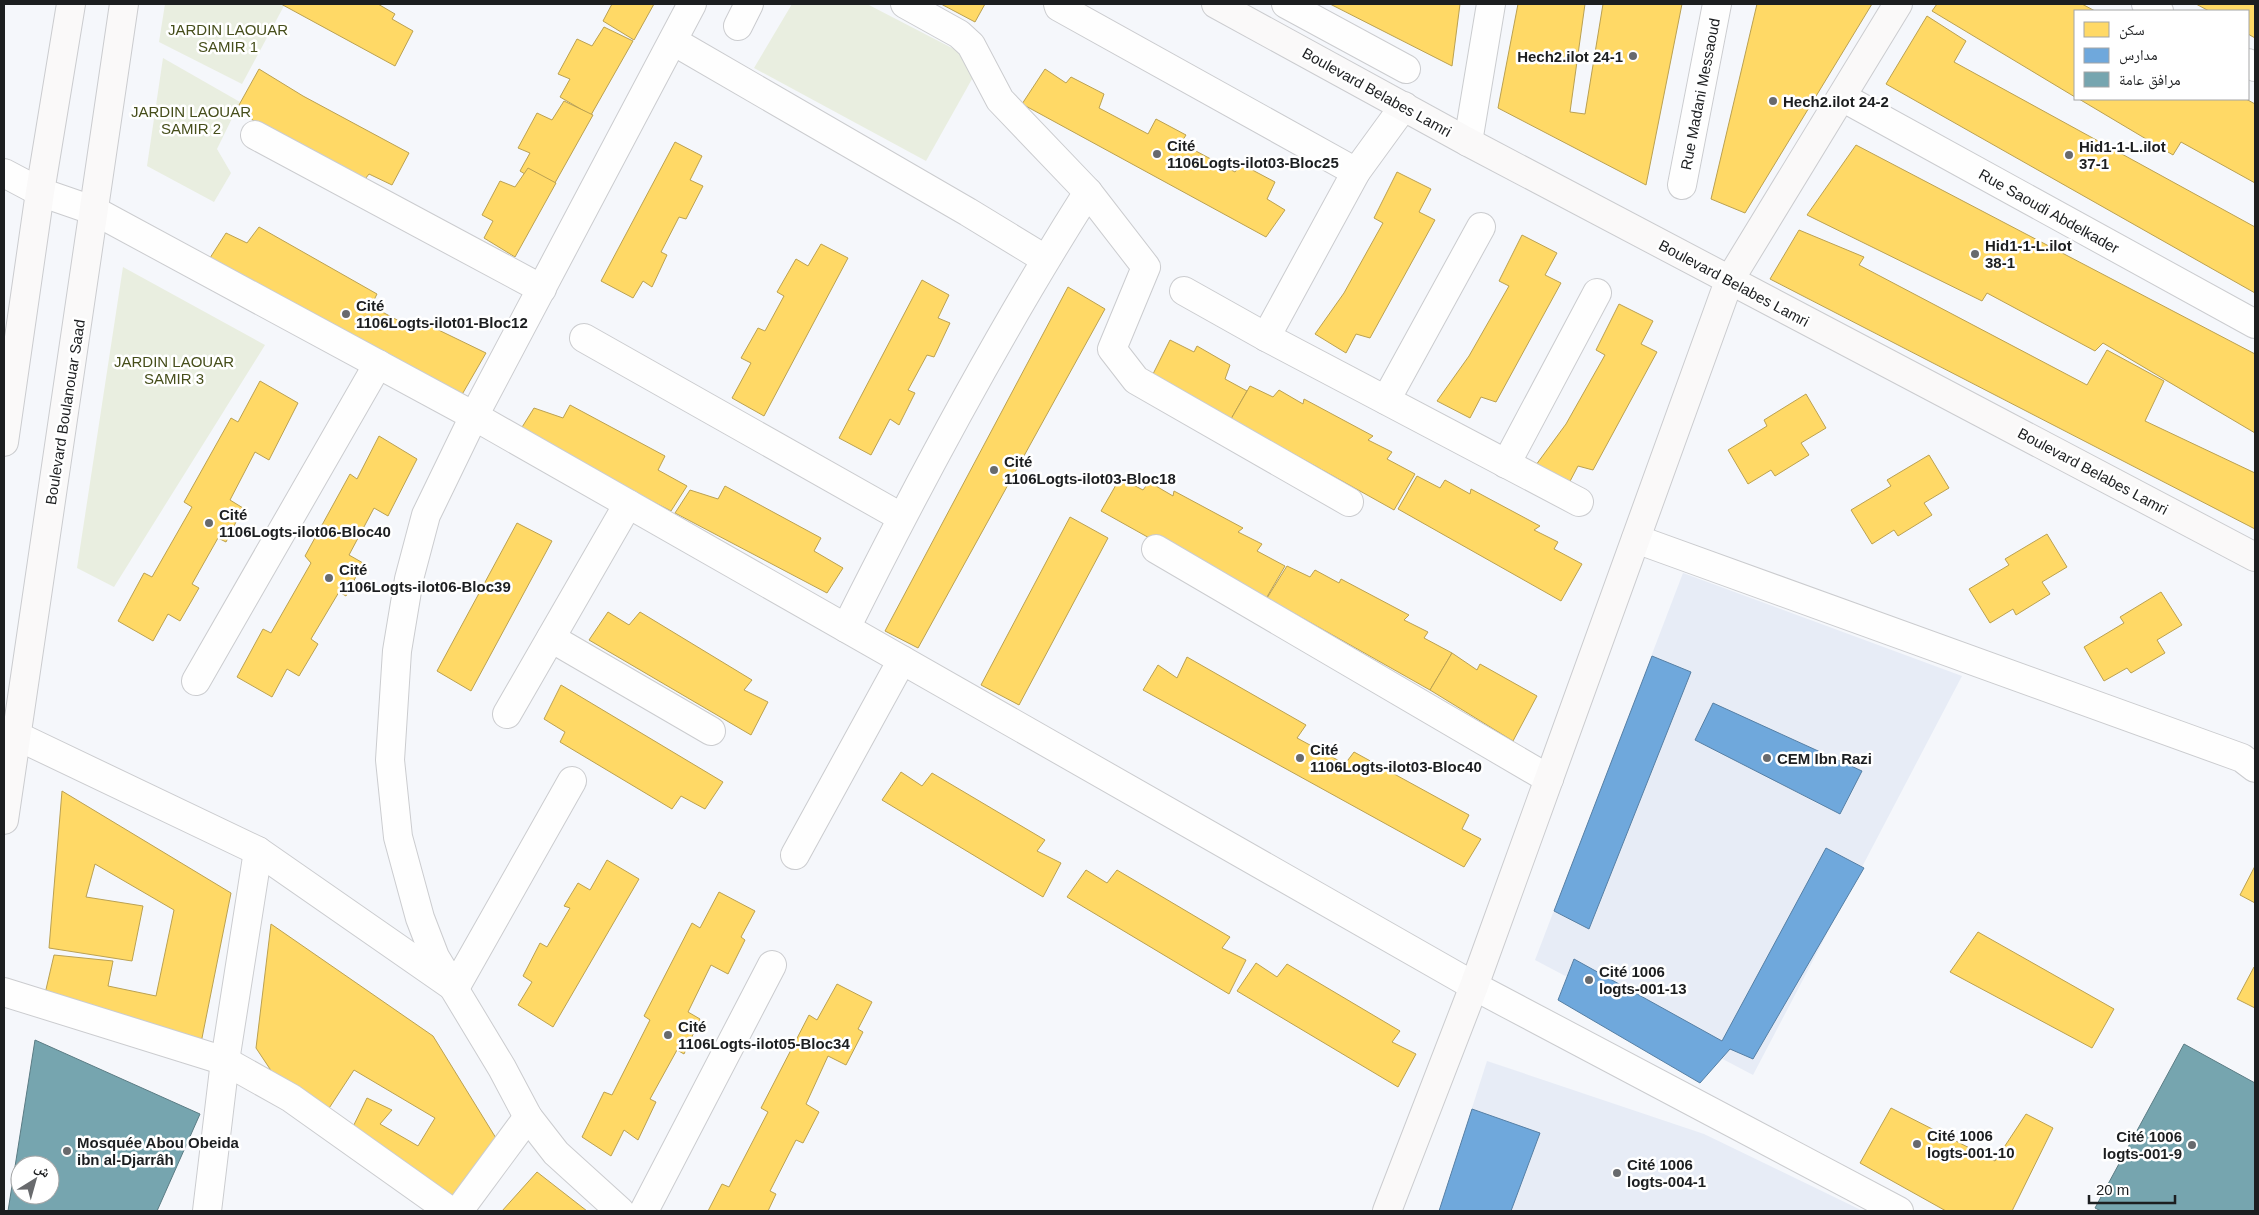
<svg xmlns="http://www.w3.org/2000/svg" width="2259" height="1215" font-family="Helvetica,'Noto Naskh Arabic',sans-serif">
	<rect width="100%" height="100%" fill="#f5f7fb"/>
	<!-- built -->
	<g fill="#e7ecf6">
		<polygon points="1683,573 1962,676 1753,1075 1535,960"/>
		<polygon points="1487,1061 1704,1134 1863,1211 1439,1211"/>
	</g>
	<!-- green -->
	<g fill="#e9eee0">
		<polygon points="165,4 285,4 242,84 159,42"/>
		<polygon points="792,4 867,4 981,63 926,161 754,68"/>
		<polygon points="163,58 240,102 217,149 231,173 214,202 147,166"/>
		<polygon points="123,267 265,345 114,587 77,568"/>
	</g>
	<!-- homes -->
	<g fill="#ffd966" stroke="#bba151">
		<polygon points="281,4 378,4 395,14 392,19 413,31 395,66"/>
		<polygon points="612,4 654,4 634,40 603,21"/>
		<polygon points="941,4 985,4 975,22"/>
		<polygon points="1330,4 1460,4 1452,66"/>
		<polygon points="1518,4 1585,4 1570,112 1585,114 1603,4 1682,4 1646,185 1498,108"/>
		<polygon points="1757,4 1872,4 1745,213 1711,199"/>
		<polygon points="1937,4 2082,4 2095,11 2075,11 2075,97 1932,11"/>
		<polygon points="2196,4 2255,4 2255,38 2248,34 2248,11 2209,11"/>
		<polygon points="1927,16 1966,41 1954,62 2255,227 2255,293 1886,84"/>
		<polygon points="604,27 633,41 591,115 560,97 570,79 558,74 577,39 592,46"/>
		<polygon points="259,69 303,96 409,153 392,185 369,174 362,183 260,128 239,105"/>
		<polygon points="1045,69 1066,83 1071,77 1104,94 1099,108 1148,134 1156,119 1186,135 1181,143 1235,172 1241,164 1275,182 1267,199 1285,210 1266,237 1022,104"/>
		<polygon points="2079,99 2246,99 2255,104 2255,183 2181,142 2173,155"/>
		<polygon points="564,101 593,115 551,190 520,171 530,153 518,148 537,113 552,120"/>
		<polygon points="675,142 702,156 690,180 703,186 686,219 679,217 661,252 667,255 652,287 643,281 633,298 601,281"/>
		<polygon points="1856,145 2255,354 2255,433 2103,343 2095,351 1987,293 1982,301 1807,215"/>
		<polygon points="528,168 556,183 515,257 484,238 493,221 482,215 500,181 515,187"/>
		<polygon points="1397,172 1431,189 1419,212 1435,220 1370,338 1356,334 1346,353 1315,334 1344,293 1383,223 1374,218"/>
		<polygon points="259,227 377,294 371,306 416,330 422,322 486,353 460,398 208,261 226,233 247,243"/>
		<polygon points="1799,230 1864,257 1859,265 2087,385 2107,350 2164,381 2145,421 2255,473 2255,529 1770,279"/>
		<polygon points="1522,235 1557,253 1545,275 1561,283 1496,402 1481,397 1470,418 1437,401 1469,356 1509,286 1499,281"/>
		<polygon points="821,244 848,258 764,416 732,398 751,363 741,358 758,328 765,331 784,296 777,292 796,259 808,266"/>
		<polygon points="922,280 949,295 938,318 950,323 934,357 927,355 908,390 915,393 899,425 890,419 871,455 839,438"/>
		<polygon points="1068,287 1105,309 918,648 885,631"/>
		<polygon points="1619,304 1653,321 1641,344 1657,352 1593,470 1578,466 1567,487 1533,469 1566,424 1605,355 1596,350"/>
		<polygon points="1170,340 1194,352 1197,346 1230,365 1225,379 1247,391 1231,419 1151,378"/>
		<polygon points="260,381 298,403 269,460 255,452 230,500 243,508 226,542 218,538 192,584 199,588 180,621 168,614 153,641 118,621 144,573 152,577 192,507 184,502 231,418 238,422"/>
		<polygon points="1250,386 1273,397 1279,390 1303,404 1304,399 1373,436 1368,440 1392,452 1387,459 1415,474 1394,510 1231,419"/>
		<polygon points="1806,394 1826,428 1801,443 1809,455 1775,476 1771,470 1748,484 1728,450 1767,426 1764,420"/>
		<polygon points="570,405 665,456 658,470 687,486 671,511 519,432 534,408 563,418"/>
		<polygon points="379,436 417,459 388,516 374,508 349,555 363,563 346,596 339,592 311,639 318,644 299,676 287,669 272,697 237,677 263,629 271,633 311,563 305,556 350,474 357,479"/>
		<polygon points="1929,455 1949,488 1924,503 1932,515 1898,536 1894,530 1872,544 1851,510 1891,486 1887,480"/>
		<polygon points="1417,476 1440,488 1445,480 1470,494 1471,489 1540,526 1534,530 1558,542 1554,549 1582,564 1561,601 1398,509"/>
		<polygon points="1120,478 1143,490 1149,482 1173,496 1174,491 1243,528 1238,532 1262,544 1257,551 1285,566 1264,602 1101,511"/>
		<polygon points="725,486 821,538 814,551 843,568 827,593 675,513 690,490 718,499"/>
		<polygon points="1070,517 1108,538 1019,705 981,685"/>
		<polygon points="517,523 552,541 471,691 437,671"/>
		<polygon points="2047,534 2067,567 2042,582 2050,594 2016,615 2013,609 1990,623 1969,589 2009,565 2005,559"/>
		<polygon points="1287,566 1310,577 1315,570 1339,583 1341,579 1409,615 1404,620 1428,632 1424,638 1452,653 1430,690 1267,598"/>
		<polygon points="2161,592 2182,625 2157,640 2165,653 2131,673 2127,668 2104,681 2084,647 2124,623 2120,617"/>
		<polygon points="608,612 629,625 640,612 752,680 744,690 768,702 751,735 589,640"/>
		<polygon points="1452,653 1477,670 1480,664 1537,696 1513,741 1430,690"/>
		<polygon points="1187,657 1306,725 1297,738 1345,764 1354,752 1469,815 1462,829 1481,839 1464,867 1143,690 1158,665 1177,678"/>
		<polygon points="561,685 723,782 705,809 681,796 672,809 560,742 565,732 544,719"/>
		<polygon points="901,772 922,786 932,773 1045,840 1037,851 1061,863 1043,897 882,800"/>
		<polygon points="62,791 231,893 201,1043 44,998 54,955 113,961 108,986 156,996 174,910 95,864 86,897 143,906 132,961 49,948"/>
		<polygon points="607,860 639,879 553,1027 518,1005 532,982 523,976 540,943 547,947 570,908 564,906 578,883 590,890"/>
		<polygon points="2255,866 2255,903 2240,895"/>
		<polygon points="1086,870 1107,883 1117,870 1230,937 1222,948 1246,960 1229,994 1067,897"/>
		<polygon points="719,892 755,911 741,937 745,940 728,974 711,965 688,1012 700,1019 684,1054 677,1050 650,1099 656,1102 638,1140 624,1130 611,1156 582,1137 604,1092 612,1095 650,1020 644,1016 692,923 700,928"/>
		<polygon points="271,924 433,1036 499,1143 453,1205 349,1135 367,1098 392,1110 380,1124 418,1146 435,1118 354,1070 322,1119 280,1084 256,1048"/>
		<polygon points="1978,932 2114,1009 2092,1048 1950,972"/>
		<polygon points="1256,963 1277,977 1287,964 1400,1031 1392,1042 1416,1054 1398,1087 1237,991"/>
		<polygon points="2254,967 2255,968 2255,1008 2237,999"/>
		<polygon points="837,984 872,1002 858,1029 863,1032 846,1065 828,1056 806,1104 819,1112 803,1143 796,1140 770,1191 776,1194 768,1211 708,1211 722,1184 729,1187 768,1112 761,1108 809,1015 817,1020"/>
		<polygon points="1891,1108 1995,1161 2026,1114 2053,1128 2012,1211 1946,1211 1860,1163"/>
		<polygon points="537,1172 587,1211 502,1211"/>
	</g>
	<!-- schools -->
	<g fill="#6fa8dc" stroke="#567fa4">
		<polygon points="1652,656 1691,672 1589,929 1554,911"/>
		<polygon points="1713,703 1862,771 1840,814 1695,740"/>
		<polygon points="1826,848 1864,868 1753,1059 1730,1049 1700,1083 1558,1000 1574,959 1722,1041"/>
		<polygon points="1472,1109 1540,1133 1511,1211 1439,1211"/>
	</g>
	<!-- public -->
	<g fill="#76a5af" stroke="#5b7c84" fill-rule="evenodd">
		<path d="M35,1040L200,1114L157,1211H8ZM20,1165H50V1195H20Z"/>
		<polygon points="2184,1044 2255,1083 2255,1211 2101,1211 2095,1208"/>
	</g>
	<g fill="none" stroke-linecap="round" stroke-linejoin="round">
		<defs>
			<g id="street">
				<polyline points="905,4 959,34 971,45 1000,100 1088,192 1146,267 1112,349 1136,380 1349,502"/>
				<polyline points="1058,4 1059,7 1356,172"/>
				<polyline points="1286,4 1406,69"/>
				<polyline points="2146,4 2159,11"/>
				<polyline points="738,26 749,4"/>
				<polyline points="673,41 968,212 1045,259"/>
				<polyline points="2248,63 2255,67"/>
				<polyline points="1842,97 2255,324"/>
				<polyline points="255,135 542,289"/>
				<polyline points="1468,142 1491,4"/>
				<polyline points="4,173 40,192 95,211 474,416 1474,986 1899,1211"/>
				<polyline points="1682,185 1717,4"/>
				<polyline points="1184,291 1266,337 1579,502"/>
				<polyline points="1266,337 1356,172 1404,106"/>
				<polyline points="584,338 901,517"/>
				<polyline points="1386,400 1481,227"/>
				<polyline points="1506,464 1597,293"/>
				<polyline points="1636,539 2242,758 2255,768"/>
				<polyline points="1156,549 1549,779"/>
				<path d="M846,628C920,480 999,332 1088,192"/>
				<polyline points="551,638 711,731"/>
				<polyline points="196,681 378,364"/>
				<polyline points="507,714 628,504"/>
				<polyline points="15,735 258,851 455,988 572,781"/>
				<polyline points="795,855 902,660"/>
				<polyline points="4,992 225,1061 291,1098 450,1211"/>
				<polyline points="207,1211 225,1061 258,851"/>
				<polyline points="460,1211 463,1205 528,1117"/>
				<polyline points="620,1211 556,1153 528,1117 502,1068 435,957 420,918 398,837 390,760 397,651 409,579 426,515 474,416 692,4"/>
				<polyline points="644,1211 772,965"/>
			</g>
			<g id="secondary">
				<polyline points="1216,4 1468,142 2255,557"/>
				<polyline points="4,442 40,192 71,4"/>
				<polyline points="4,820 124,4"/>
				<polyline points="1387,1211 1474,986 1729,281 1898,4"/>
			</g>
		</defs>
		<!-- street casing -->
		<use href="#street" stroke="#cbcccf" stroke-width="30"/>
		<!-- secondary casing -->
		<use href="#secondary" stroke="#cbcccf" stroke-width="30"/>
		<!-- street -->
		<use href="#street" stroke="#fefefe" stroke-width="28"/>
		<!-- secondary -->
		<use href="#secondary" stroke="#faf9f9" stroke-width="28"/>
	</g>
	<!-- markers -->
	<g fill="#686a6d" stroke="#fff" stroke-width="2">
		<circle cx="1633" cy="56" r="5"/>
		<circle cx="1773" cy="101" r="5"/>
		<circle cx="1157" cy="154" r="5"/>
		<circle cx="2069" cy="155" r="5"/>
		<circle cx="1975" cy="254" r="5"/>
		<circle cx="346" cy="314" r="5"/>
		<circle cx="994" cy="470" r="5"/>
		<circle cx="209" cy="523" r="5"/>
		<circle cx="329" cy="578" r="5"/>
		<circle cx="1300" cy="758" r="5"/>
		<circle cx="1767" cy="758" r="5"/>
		<circle cx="1589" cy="980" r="5"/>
		<circle cx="668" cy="1035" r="5"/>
		<circle cx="1917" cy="1144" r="5"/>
		<circle cx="2192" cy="1145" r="5"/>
		<circle cx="67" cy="1151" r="5"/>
		<circle cx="1617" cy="1173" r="5"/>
	</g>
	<g text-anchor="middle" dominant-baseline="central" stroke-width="5" stroke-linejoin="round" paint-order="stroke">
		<!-- park labels -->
		<g font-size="15" fill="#464e1b" stroke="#fff">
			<text x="228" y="29">JARDIN LAOUAR<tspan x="228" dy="17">SAMIR 1</tspan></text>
			<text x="191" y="111">JARDIN LAOUAR<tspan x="191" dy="17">SAMIR 2</tspan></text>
			<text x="174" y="361">JARDIN LAOUAR<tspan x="174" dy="17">SAMIR 3</tspan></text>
		</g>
		<!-- poi labels -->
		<g font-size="15" font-weight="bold" fill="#1c1e20" stroke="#fff" text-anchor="start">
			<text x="1623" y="56" text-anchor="end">Hech2.ilot 24-1</text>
			<text x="1783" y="101">Hech2.ilot 24-2</text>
			<text x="1167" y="145">Cité<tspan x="1167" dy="17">1106Logts-ilot03-Bloc25</tspan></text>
			<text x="2079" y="146">Hid1-1-L.ilot<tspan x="2079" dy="17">37-1</tspan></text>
			<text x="1985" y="245">Hid1-1-L.ilot<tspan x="1985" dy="17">38-1</tspan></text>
			<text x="356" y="305">Cité<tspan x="356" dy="17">1106Logts-ilot01-Bloc12</tspan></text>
			<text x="1004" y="461">Cité<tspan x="1004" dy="17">1106Logts-ilot03-Bloc18</tspan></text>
			<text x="219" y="514">Cité<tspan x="219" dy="17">1106Logts-ilot06-Bloc40</tspan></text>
			<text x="339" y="569">Cité<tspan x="339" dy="17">1106Logts-ilot06-Bloc39</tspan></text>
			<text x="1310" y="749">Cité<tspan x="1310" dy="17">1106Logts-ilot03-Bloc40</tspan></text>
			<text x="1777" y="758">CEM Ibn Razi</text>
			<text x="1599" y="971">Cité 1006<tspan x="1599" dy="17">logts-001-13</tspan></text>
			<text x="678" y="1026">Cité<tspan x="678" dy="17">1106Logts-ilot05-Bloc34</tspan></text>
			<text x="1927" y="1135">Cité 1006<tspan x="1927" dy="17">logts-001-10</tspan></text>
			<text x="2182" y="1136" text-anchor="end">Cité 1006<tspan x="2182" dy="17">logts-001-9</tspan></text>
			<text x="77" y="1142">Mosquée Abou Obeida<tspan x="77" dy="17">ibn al-Djarrâh</tspan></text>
			<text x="1627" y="1164">Cité 1006<tspan x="1627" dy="17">logts-004-1</tspan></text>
		</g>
		<!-- street labels -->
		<g font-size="15" fill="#1c1e20" stroke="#fff">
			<text transform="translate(1377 92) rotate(29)">Boulevard Belabes Lamri</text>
			<text transform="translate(1700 94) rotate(-79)">Rue Madani Messaoud</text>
			<text transform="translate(2049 211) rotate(29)">Rue Saoudi Abdelkader</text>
			<text transform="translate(1734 283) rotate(28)">Boulevard Belabes Lamri</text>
			<text transform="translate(65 412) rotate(-81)">Boulevard Boulanouar Saad</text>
			<text transform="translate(2093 471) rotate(28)">Boulevard Belabes Lamri</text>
		</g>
	</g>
	<!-- border -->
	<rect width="2259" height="1215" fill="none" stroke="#1c1e20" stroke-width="10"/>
	<!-- legend -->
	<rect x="2074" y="10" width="175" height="90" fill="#ffffff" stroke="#a4a5a6"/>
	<rect x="2084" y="22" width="25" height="15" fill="#ffd966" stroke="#a4a5a6"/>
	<text x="2119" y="35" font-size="15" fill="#1c1e20">سكن</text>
	<rect x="2084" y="48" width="25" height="15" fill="#6fa8dc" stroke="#a4a5a6"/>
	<text x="2119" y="60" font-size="15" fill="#1c1e20">مدارس</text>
	<rect x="2084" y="72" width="25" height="15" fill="#76a5af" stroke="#a4a5a6"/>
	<text x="2119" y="85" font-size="15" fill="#1c1e20">مرافق عامة</text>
	<!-- north arrow -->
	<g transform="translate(35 1180) rotate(37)"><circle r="24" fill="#ffffff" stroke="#a4a5a6"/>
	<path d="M0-4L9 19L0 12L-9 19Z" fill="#686a6d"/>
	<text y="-8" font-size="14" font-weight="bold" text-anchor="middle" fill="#1c1e20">ش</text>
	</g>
	<!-- scale -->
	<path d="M2089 1195v8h86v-8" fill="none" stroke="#1c1e20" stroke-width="2.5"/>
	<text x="2096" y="1195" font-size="15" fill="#1c1e20" stroke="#ffffff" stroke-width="4" paint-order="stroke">20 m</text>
</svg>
